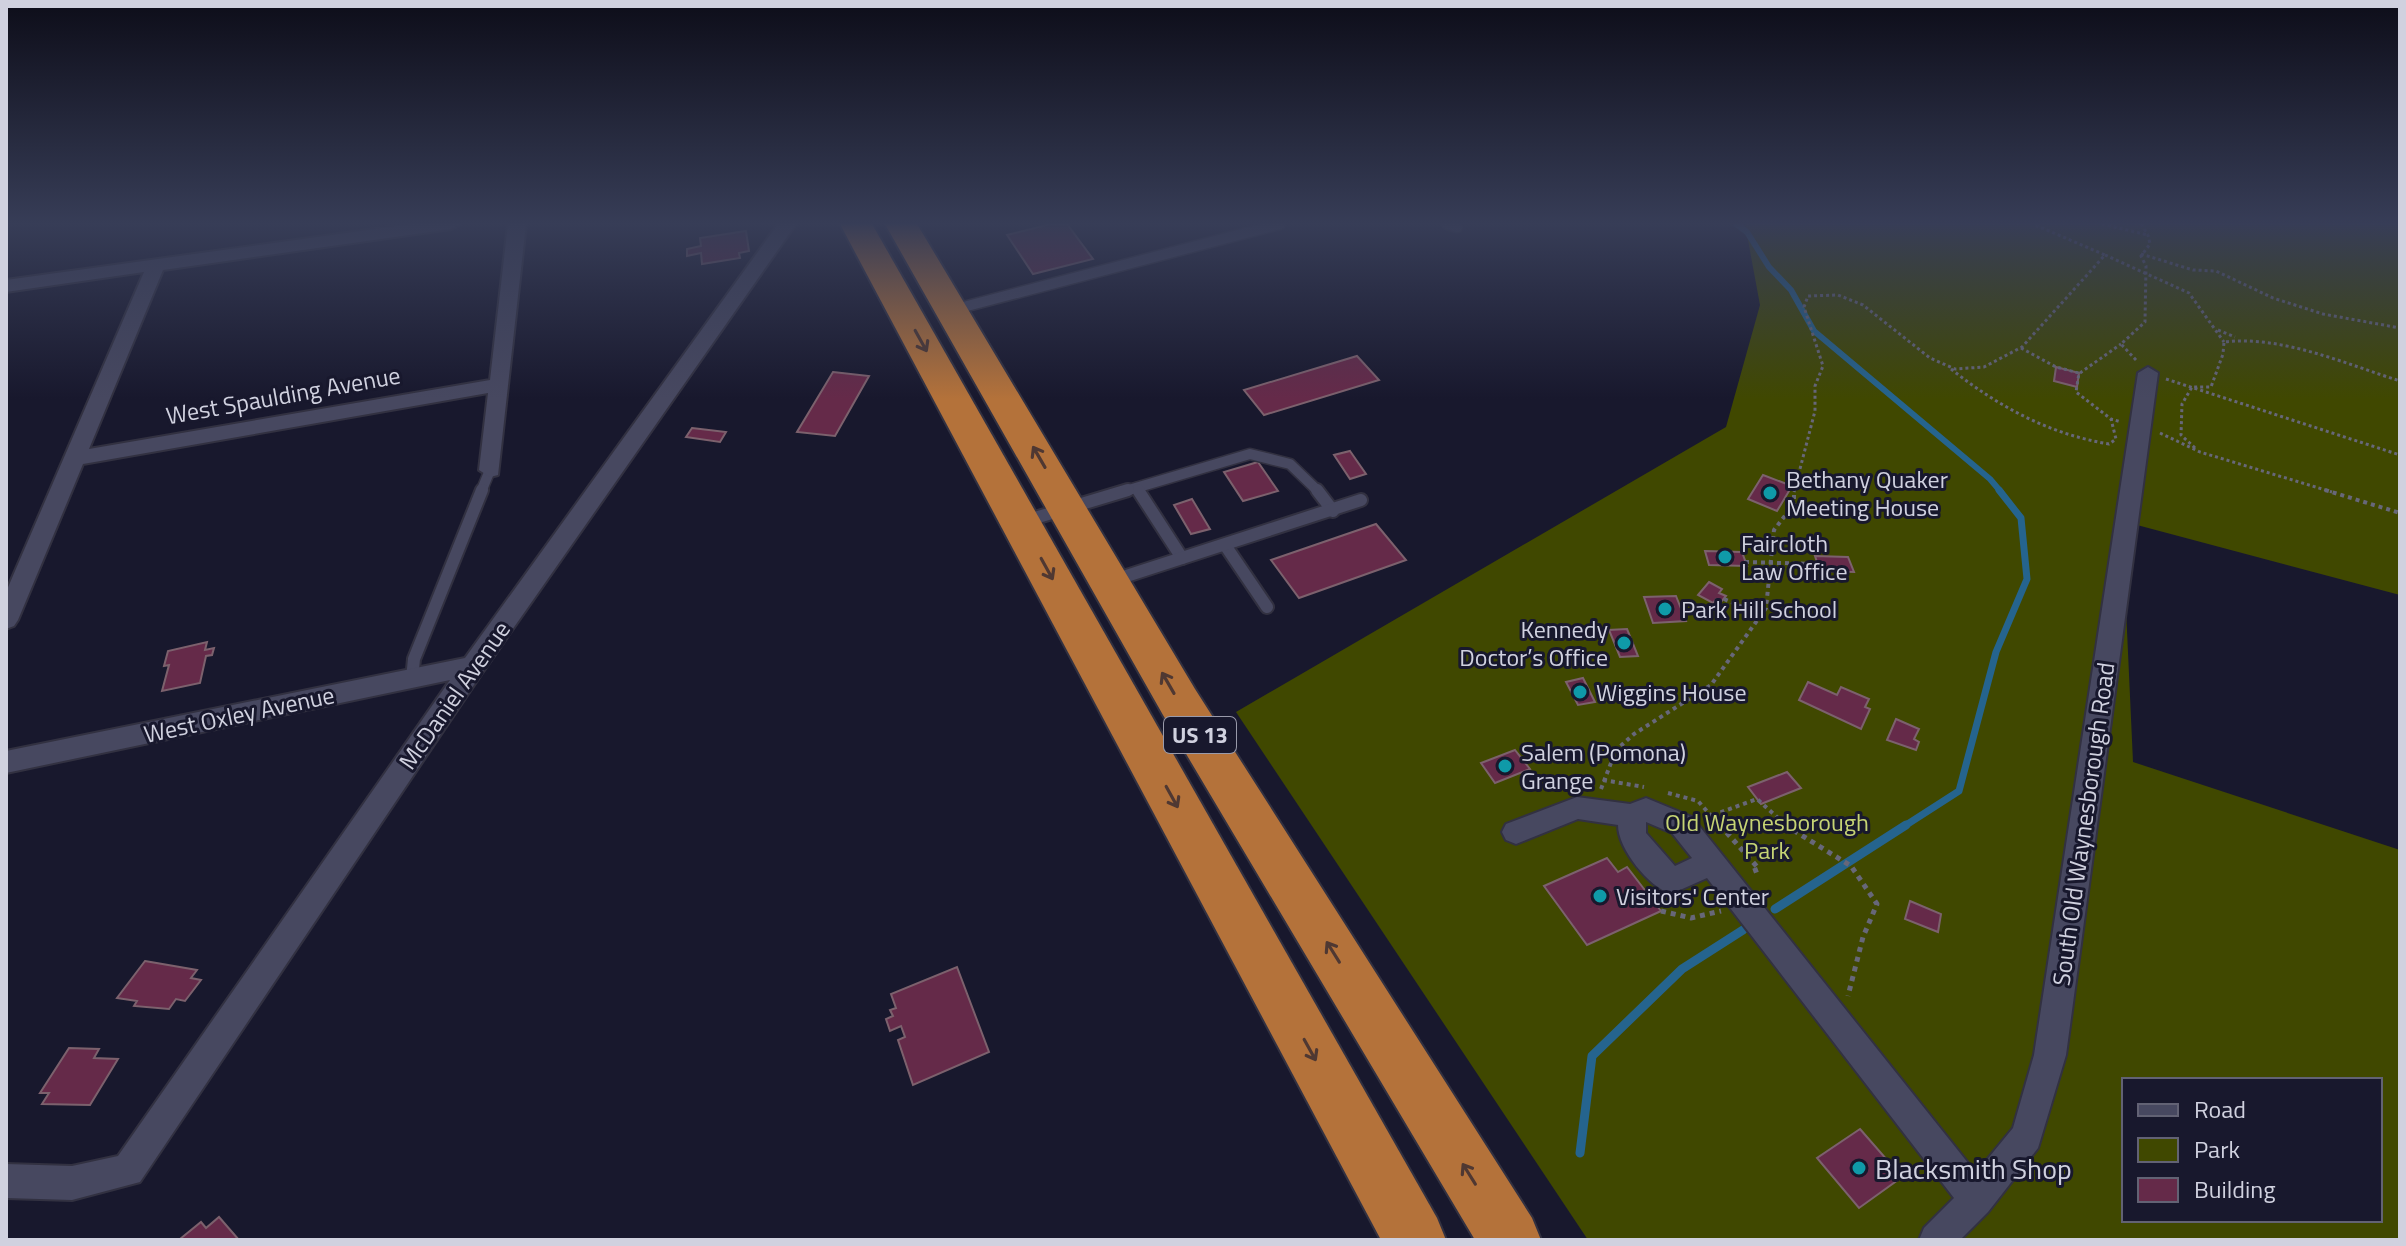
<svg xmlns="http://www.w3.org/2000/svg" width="2406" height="1246" font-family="'Titillium Web',sans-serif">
	<rect width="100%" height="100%" fill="#18182d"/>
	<!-- green -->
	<path fill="#404800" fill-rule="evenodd" d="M1745,224H2400V595L2122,521L2133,762L2400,850V1240H1588L1236,712L1726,427L1760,305ZM2124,1080H2380V1220H2124Z"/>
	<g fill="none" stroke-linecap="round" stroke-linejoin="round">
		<!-- stream-far2 -->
		<polyline stroke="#25648e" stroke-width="6" points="1736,224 1747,232 1769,267 1791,290 1814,331 1990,479 2001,492"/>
		<!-- stream-far1 -->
		<polyline stroke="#25648e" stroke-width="7" points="1903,827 1959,791 1996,652 2027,579 2021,518 1999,490"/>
		<!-- stream -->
		<g stroke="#25648e" stroke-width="9">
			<polyline points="1775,909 1906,825"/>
			<polyline points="1580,1153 1592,1056 1682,969 1743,930"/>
		</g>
	</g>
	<!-- building -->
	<g fill="#652a49" stroke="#7c616d" stroke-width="2">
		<polygon points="1051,224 1067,224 1093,259 1033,274 1007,235"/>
		<polygon points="746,231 749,251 739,253 740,258 702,264 701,253 687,256 687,249 701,246 700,238"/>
		<polygon points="1357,356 1379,380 1264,415 1244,390"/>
		<polygon points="2056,367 2079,373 2077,387 2054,381"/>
		<polygon points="833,372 869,376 835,436 797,432"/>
		<polygon points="692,428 726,432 720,442 686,437"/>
		<polygon points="1350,451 1366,474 1350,479 1334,455"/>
		<polygon points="1258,462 1278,491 1243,501 1224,472"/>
		<polygon points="1763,475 1792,486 1777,511 1748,499"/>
		<polygon points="1192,499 1210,529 1191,534 1174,505"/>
		<polygon points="1376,524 1406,560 1299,598 1271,560"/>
		<polygon points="1705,551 1742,552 1747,566 1709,565"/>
		<polygon points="1815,556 1848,557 1854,572 1820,571"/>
		<polygon points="1709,582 1722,589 1719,593 1726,596 1721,602 1716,599 1713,603 1698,595"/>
		<polygon points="1676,596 1686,621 1653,623 1644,597"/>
		<polygon points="1627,629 1638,656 1620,657 1609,630"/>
		<polygon points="207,642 205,650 214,648 212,655 206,656 200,683 162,691 169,665 164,666 168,651"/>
		<polygon points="1583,678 1595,702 1578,705 1566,682"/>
		<polygon points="1808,682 1837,695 1841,687 1869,699 1865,707 1870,709 1861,729 1799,700"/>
		<polygon points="1896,719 1919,729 1914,739 1919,742 1916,750 1887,740"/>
		<polygon points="1515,750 1530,769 1495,783 1481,763"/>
		<polygon points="1787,772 1801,788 1761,804 1748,787"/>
		<polygon points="1607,858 1618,872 1627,867 1661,911 1587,945 1544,886"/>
		<polygon points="1910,901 1941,914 1938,932 1905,919"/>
		<polygon points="145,961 197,970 191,978 201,980 185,1001 176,999 169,1009 134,1006 137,1001 117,998"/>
		<polygon points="957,967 989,1052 913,1085 898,1040 905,1037 901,1026 890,1031 886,1019 893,1016 890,1010 896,1008 891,994"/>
		<polygon points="69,1048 99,1049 94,1058 118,1059 90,1105 42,1104 49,1093 40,1093"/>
		<polygon points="1860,1129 1902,1177 1859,1208 1817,1158"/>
		<polygon points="219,1217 239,1240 180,1239 201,1222 206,1228"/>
	</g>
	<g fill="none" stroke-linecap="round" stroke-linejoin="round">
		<defs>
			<g id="lane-far1">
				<polyline points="1447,224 1457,227"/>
				<polyline points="952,310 1280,224"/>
				<polyline points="1137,488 1140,492"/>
				<polyline points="481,492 490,470"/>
				<polyline points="1122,492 1250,454 1290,464 1319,492"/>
			</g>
			<g id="lane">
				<polyline points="1138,490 1182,558"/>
				<polyline points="1317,490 1333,511"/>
				<polyline points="1025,521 1128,490"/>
				<polyline points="1225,545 1267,607"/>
				<polyline points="1111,581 1361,500"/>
				<polyline points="412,679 414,659 482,490"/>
			</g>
			<g id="street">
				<polygon points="411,224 460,224 451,229 163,270 89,449 490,380 508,224 526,224 498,475 490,477 479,470 488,393 83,464 18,620 14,626 6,629 6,592 144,272 6,292 6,280"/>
				<polygon points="778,224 796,224 482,673 140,1182 72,1200 6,1198 6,1164 72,1166 118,1156 450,680 6,773 6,751 465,658"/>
				<path d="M2148,367L2158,373L2066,1055L2038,1148L1988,1212L1960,1240H1919L1924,1228L1954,1198L1707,878L1671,894C1649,887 1618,849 1618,825L1578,819L1516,844L1506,840L1502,832L1506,824L1577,797L1630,804L1646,798L1692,817L1976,1173L2013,1128L2034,1055L2138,373ZM1646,822L1672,833L1692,858L1675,866L1646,833Z"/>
			</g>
			<g id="highway">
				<polygon points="840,224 872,224 1437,1218 1446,1240 1381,1240"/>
				<polygon points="885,224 917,224 1195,689 1532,1218 1541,1240 1475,1240 1163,715"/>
			</g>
		</defs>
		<!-- lane-far1 casing -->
		<use href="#lane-far1" stroke="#323141" stroke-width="13"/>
		<!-- lane casing -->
		<use href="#lane" stroke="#323141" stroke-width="16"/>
		<!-- street casing -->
		<use href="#street" stroke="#323141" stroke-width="4"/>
		<!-- highway casing -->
		<use href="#highway" stroke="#323141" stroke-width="4"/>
		<!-- path-far2 -->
		<g stroke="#676779" stroke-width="3" stroke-dasharray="3 3" stroke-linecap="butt">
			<polyline points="2102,224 2148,235"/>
			<polyline points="2141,224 2148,235"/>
			<polyline points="2141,254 2193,270 2216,271 2273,298 2323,314 2400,328"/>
			<polyline points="2105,255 2189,293 2224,342"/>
			<polyline points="2218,330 2235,337"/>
			<polyline points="2021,348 2056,367 2079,373 2076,392 2111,419 2121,422"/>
			<polyline points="2136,360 2121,344 2145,322 2146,266 2141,256 2150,244 2148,235"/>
			<path d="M1951,369C1999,407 2049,434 2109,444L2116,439L2111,419"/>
			<polyline points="2080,373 2121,344"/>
			<polyline points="2166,379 2400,455"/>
			<polyline points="2160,433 2200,452 2332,492"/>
			<path d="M2195,448L2181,435L2182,404L2192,387H2211L2223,354L2224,342C2281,335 2346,364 2400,381"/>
			<polyline points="1794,492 1815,411 1815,386 1823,366 1804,307 1808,296 1838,295 1863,305 1930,358 1955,369 1984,367 2022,347 2105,255 2033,224"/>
		</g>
		<!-- path-far1 -->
		<g stroke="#676779" stroke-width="4" stroke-dasharray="4 4" stroke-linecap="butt">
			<polyline points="2325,490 2400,513"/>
			<polyline points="1745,562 1818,564"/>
			<polyline points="1724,599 1761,615"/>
			<polyline points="1603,780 1644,787"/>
			<polyline points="1601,789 1616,750 1634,734 1711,685 1766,608 1774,530 1794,504 1794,490"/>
			<polyline points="1668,793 1698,801 1721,827"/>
			<polyline points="1713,815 1757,799 1788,827"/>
		</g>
		<!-- path -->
		<g stroke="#676779" stroke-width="5" stroke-dasharray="5 5" stroke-linecap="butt">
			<polyline points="1720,825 1759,869 1751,872"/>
			<polyline points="1785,825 1851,866 1877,904 1863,937 1848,996"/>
			<polyline points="1661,911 1691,918 1721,911"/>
		</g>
		<!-- lane-far1 -->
		<use href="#lane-far1" stroke="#474860" stroke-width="10"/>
		<!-- lane -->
		<use href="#lane" stroke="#474860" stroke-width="12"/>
		<!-- street -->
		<use href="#street" fill="#474860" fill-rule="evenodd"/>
		<!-- highway -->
		<use href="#highway" fill="#b4723a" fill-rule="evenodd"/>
	</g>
	<!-- one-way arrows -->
	<defs><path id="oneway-shaft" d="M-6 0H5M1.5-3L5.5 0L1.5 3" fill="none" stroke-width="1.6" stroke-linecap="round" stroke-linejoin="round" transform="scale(2)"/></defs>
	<g stroke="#4f3832">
		<use href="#oneway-shaft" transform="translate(921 341) rotate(61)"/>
		<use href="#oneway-shaft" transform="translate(1039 457) rotate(-120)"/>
		<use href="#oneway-shaft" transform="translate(1047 569) rotate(61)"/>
		<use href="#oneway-shaft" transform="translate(1168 683) rotate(-120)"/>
		<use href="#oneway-shaft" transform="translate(1172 797) rotate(61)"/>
		<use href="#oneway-shaft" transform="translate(1333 952) rotate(-122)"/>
		<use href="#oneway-shaft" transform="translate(1310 1050) rotate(61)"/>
		<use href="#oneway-shaft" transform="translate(1469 1174) rotate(-122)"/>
	</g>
	<!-- sky -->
	<linearGradient id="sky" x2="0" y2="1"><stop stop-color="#0d0d19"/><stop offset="0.56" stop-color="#373d57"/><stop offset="1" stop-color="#373d57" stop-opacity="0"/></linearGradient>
	<rect width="2406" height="399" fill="url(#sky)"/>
	<!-- markers -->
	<g fill="#0f9aa8" stroke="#18182d" stroke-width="3">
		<circle cx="1770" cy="493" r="8"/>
		<circle cx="1725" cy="557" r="8"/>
		<circle cx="1665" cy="609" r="8"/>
		<circle cx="1624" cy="643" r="8"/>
		<circle cx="1580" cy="692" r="8"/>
		<circle cx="1505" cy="766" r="8"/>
		<circle cx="1600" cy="896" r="8"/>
		<circle cx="1859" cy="1168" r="8"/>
	</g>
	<g text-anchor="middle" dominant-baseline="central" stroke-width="6" stroke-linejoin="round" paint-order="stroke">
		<!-- shield labels -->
		<rect fill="#18182d" stroke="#999aaa" stroke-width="2" x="1164" y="717" width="72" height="36" rx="6"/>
		<g font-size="22" font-weight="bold" fill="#d0d1df">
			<text x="1200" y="735">US 13</text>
		</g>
		<!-- street labels -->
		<g font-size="24" fill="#d0d1df" stroke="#18182d">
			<text transform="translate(283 395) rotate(-10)">West Spaulding Avenue</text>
			<text transform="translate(454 695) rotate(-55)">McDaniel Avenue</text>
			<text transform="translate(239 714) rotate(-12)">West Oxley Avenue</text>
			<text transform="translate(2083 824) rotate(-82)">South Old Waynesborough Road</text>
		</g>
		<!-- poi labels -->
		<g font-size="24" fill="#d0d1df" stroke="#18182d" text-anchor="start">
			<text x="1786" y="479">Bethany Quaker<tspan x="1786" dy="28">Meeting House</tspan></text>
			<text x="1741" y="543">Faircloth<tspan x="1741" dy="28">Law Office</tspan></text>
			<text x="1681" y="609">Park Hill School</text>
			<text x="1608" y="629" text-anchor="end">Kennedy<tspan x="1608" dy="28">Doctor’s Office</tspan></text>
			<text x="1596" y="692">Wiggins House</text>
			<text x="1521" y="752">Salem (Pomona)<tspan x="1521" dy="28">Grange</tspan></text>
			<text x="1616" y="896">Visitors' Center</text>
		</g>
		<!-- park labels -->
		<g font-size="24" fill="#c6d474" stroke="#18182d">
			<text x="1767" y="822">Old Waynesborough<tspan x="1767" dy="28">Park</tspan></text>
		</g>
		<!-- near-poi labels -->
		<g font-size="28" fill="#d0d1df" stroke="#18182d" text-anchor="start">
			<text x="1875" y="1168">Blacksmith Shop</text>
		</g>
	</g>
	<!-- border -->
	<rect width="2406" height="1246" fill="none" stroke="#d0d1df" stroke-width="16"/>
	<!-- legend -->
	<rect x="2122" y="1078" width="260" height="144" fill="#18182d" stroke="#626274" stroke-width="2"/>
	<rect x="2138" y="1104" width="40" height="12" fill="#474860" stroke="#626274" stroke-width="2"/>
	<text x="2194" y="1118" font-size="24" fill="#d0d1df">Road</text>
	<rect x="2138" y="1138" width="40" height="24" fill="#404800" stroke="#626274" stroke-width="2"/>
	<text x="2194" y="1158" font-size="24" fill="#d0d1df">Park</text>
	<rect x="2138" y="1178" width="40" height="24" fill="#652a49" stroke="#626274" stroke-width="2"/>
	<text x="2194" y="1198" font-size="24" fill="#d0d1df">Building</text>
</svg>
